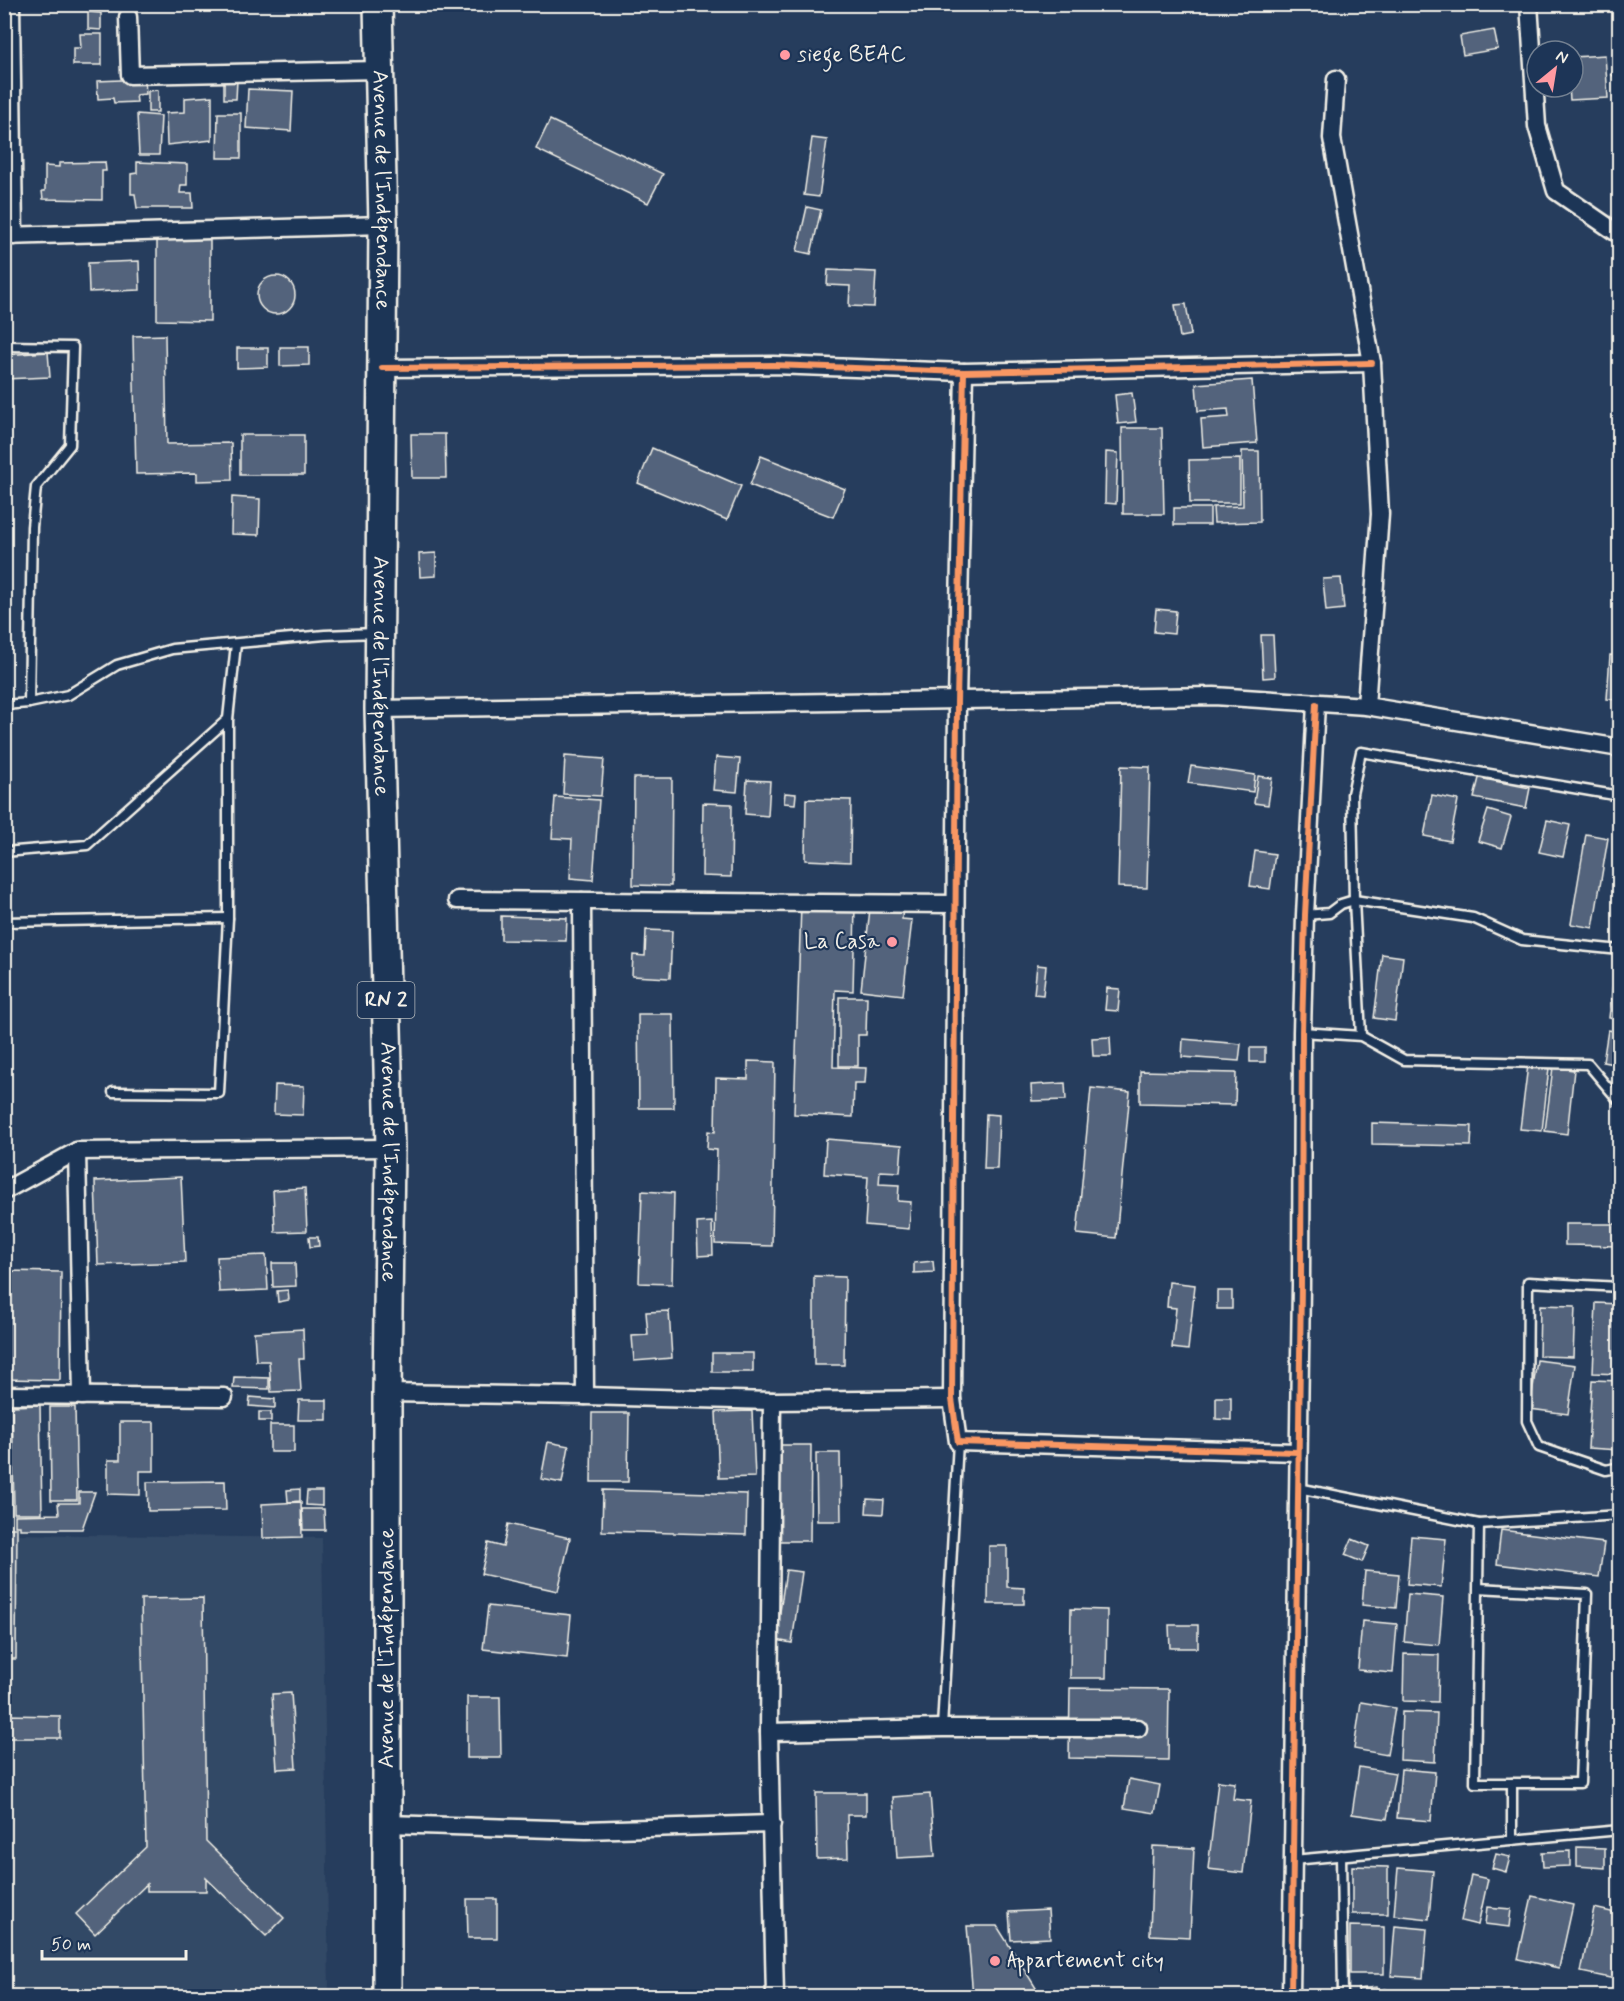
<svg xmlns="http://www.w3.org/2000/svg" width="1624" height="2001" font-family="Mynerve,sans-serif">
	<rect width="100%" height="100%" fill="#263d5d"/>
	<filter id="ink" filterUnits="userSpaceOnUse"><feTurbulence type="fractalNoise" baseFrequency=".0167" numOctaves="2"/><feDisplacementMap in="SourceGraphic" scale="12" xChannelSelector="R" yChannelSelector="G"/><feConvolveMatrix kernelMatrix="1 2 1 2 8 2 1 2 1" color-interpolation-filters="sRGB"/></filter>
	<g filter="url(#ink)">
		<!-- built -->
		<polygon fill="#334966" points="5,1534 322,1538 329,1996 71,1996 5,1990"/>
		<!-- building -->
		<g fill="#52647b" stroke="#f4f1e8" stroke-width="1.5">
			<polygon points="30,4 79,4 79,8"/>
			<polygon points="88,12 101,13 101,30 88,29"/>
			<polygon points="1494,30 1498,49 1463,55 1460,36"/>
			<polygon points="80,34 102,34 102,65 73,65 73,48 81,48"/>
			<polygon points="1605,55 1608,98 1570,100 1569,87 1573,87 1573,57"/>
			<polygon points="1620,66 1620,82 1611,74"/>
			<polygon points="145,79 146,94 136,95 137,102 114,103 113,98 98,99 97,81"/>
			<polygon points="224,80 237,80 236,99 224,99"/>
			<polygon points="248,89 293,91 291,131 246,128"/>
			<polygon points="158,90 158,112 148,112 148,91"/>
			<polygon points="212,96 212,140 167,145 166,113 185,112 185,98"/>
			<polygon points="218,113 241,113 241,158 217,158"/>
			<polygon points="137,114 161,116 159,155 139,155"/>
			<polygon points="550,120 663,174 648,203 536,149"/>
			<polygon points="812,138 827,140 819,197 804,195"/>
			<polygon points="105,162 106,171 102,171 102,200 43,199 42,191 45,191 45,166 59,167 59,163"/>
			<polygon points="137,162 187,164 187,185 181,185 180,193 192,193 193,208 137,208 135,194 131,194 131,174 137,173"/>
			<polygon points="807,207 821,210 811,254 797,251"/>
			<polygon points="157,239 210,239 210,321 157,320"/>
			<polygon points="139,261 140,290 89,292 88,263"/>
			<polygon points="828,270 876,272 874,307 849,306 850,286 827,285"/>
			<circle cx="276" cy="295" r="19"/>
			<polygon points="1186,304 1191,335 1180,337 1175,305"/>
			<polygon points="165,335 167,444 231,443 232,480 197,481 197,473 136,474 133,336"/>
			<polygon points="280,347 309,347 309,365 280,366"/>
			<polygon points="237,348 268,348 268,367 237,368"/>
			<polygon points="48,352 50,377 4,379 4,355"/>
			<polygon points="1252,380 1257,443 1203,447 1201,419 1229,417 1228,409 1198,411 1196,384"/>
			<polygon points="1132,393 1136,422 1118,424 1115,395"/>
			<polygon points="1122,428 1162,428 1164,514 1123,514"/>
			<polygon points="411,434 445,434 446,478 412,478"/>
			<rect x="240" y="435" width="64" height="40"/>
			<polygon points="652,448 741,486 727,520 638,483"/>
			<polygon points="1242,451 1259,451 1260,522 1214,523 1213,507 1243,506"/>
			<polygon points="1106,452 1118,453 1116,504 1105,503"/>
			<polygon points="761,456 845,489 833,517 750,485"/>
			<polygon points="1240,459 1240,503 1190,503 1189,460"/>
			<polygon points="232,497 260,499 259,535 231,534"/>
			<rect x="1174" y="508" width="36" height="17"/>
			<polygon points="436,553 436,576 420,577 419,554"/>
			<polygon points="1341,578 1344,609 1326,611 1323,579"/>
			<polygon points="1156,609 1176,611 1174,634 1154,632"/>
			<polygon points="1261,635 1273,635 1275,677 1263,678"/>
			<polygon points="1610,655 1620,656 1620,700 1607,699"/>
			<polygon points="565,756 604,759 601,796 563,794"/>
			<polygon points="716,757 740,759 737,792 713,790"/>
			<polygon points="1121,766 1150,767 1147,888 1118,887"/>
			<polygon points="1191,766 1255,775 1253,792 1188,783"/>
			<polygon points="1258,776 1272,778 1268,805 1254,803"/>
			<polygon points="634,778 672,778 671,886 633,885"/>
			<polygon points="1479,778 1530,788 1526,808 1474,798"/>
			<polygon points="747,780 770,781 768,816 745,814"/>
			<polygon points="785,793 796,794 795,804 784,803"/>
			<polygon points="1432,795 1458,800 1450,841 1424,836"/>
			<polygon points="555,797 599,800 593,880 570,878 572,839 552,838"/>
			<polygon points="806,799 851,800 850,862 805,860"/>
			<polygon points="703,803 732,804 731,877 702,876"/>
			<polygon points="1488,810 1511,817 1502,848 1478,841"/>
			<polygon points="1547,820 1570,825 1563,857 1539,852"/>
			<polygon points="1586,834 1608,838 1593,928 1571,924"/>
			<polygon points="1255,851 1275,854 1270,889 1250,886"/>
			<polygon points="871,900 903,904 902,919 912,920 903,995 861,990"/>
			<polygon points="801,905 855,907 853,991 835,990 833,1067 866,1068 865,1083 854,1083 853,1117 794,1114"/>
			<polygon points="501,916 567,918 566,941 501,940"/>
			<polygon points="646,930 672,931 670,978 632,976 633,955 645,956"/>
			<polygon points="1382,954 1403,957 1395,1021 1374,1018"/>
			<polygon points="1037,965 1046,966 1043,995 1034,994"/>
			<polygon points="1613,983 1620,984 1620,1020 1609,1018"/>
			<polygon points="1107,988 1120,989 1118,1011 1105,1010"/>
			<polygon points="839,997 867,997 866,1035 858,1035 858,1066 839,1066"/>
			<polygon points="638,1014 673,1014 674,1108 639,1108"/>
			<polygon points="1608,1030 1620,1032 1620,1065 1603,1062"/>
			<polygon points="1110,1037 1111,1056 1093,1056 1092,1038"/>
			<polygon points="1183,1039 1241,1044 1239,1061 1182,1057"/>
			<rect x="1250" y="1048" width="15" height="14"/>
			<polygon points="748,1061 775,1062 772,1246 715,1244 717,1150 707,1149 708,1131 715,1132 716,1078 748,1079"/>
			<polygon points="1528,1065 1549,1068 1542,1131 1520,1129"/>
			<polygon points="1553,1067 1574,1070 1567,1134 1545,1131"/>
			<polygon points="1140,1071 1236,1073 1235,1105 1140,1103"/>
			<polygon points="1065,1083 1066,1100 1032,1101 1031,1085"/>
			<polygon points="275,1085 304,1086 303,1115 274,1114"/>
			<polygon points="1091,1088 1130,1092 1116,1238 1077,1234"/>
			<polygon points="986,1114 999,1115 997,1169 984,1169"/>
			<polygon points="1372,1123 1472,1126 1471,1146 1372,1144"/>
			<polygon points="826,1139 902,1145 900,1172 880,1171 879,1184 899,1185 898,1201 911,1202 909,1229 865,1225 868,1177 824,1174"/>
			<polygon points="181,1177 185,1262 98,1265 95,1181"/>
			<polygon points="305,1188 307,1231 275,1232 273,1190"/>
			<polygon points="642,1191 674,1193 672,1284 639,1283"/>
			<polygon points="712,1222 713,1255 698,1256 697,1223"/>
			<polygon points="1565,1224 1620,1224 1620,1246 1565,1245"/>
			<polygon points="309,1237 318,1237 319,1246 310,1247"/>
			<polygon points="266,1255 268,1290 219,1292 217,1257"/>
			<polygon points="933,1261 934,1272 914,1273 914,1263"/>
			<polygon points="272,1263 295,1263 296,1286 273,1287"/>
			<polygon points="4,1271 61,1272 60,1380 4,1379"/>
			<polygon points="814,1276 845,1277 844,1365 814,1365"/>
			<polygon points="1169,1282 1195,1285 1188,1350 1172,1348 1176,1308 1167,1307"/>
			<polygon points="288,1290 289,1300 278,1302 277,1291"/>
			<rect x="1217" y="1291" width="15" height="18"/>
			<polygon points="1596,1303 1620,1304 1620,1374 1593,1373"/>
			<polygon points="1540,1305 1575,1306 1573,1357 1539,1356"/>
			<polygon points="669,1311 672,1358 634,1361 632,1336 648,1335 646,1312"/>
			<polygon points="303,1329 304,1359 299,1359 301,1391 271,1392 269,1361 256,1361 254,1332"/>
			<rect x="712" y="1353" width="41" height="19"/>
			<polygon points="1537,1360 1575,1365 1568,1414 1530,1409"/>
			<polygon points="234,1377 269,1378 269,1389 233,1388"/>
			<polygon points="1592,1380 1620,1381 1619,1450 1588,1448"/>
			<polygon points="250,1397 275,1399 275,1408 249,1406"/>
			<polygon points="1216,1397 1231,1397 1231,1420 1216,1419"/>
			<polygon points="299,1400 327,1400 327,1420 298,1420"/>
			<polygon points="40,1405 42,1513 14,1513 12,1406"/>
			<polygon points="50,1407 75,1407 77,1500 51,1500"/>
			<polygon points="752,1411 755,1477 719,1478 716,1412"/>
			<rect x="259" y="1412" width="12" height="9"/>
			<polygon points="592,1413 629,1413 628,1482 591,1482"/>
			<polygon points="120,1422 154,1422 154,1471 140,1471 140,1495 108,1494 108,1460 120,1460"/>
			<rect x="270" y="1425" width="24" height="27"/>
			<polygon points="548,1442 569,1446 562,1483 541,1479"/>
			<polygon points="779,1445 811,1445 810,1541 779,1541"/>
			<polygon points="816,1453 840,1453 841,1521 817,1521"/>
			<polygon points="225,1481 226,1510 148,1511 147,1482"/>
			<polygon points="300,1489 300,1501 288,1502 287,1490"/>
			<polygon points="603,1490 747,1494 746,1535 602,1531"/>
			<polygon points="307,1491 322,1491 322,1506 306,1505"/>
			<polygon points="79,1492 95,1492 82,1529 20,1529 20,1526 15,1526 15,1515 59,1514 58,1503 79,1503"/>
			<polygon points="867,1499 884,1500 883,1514 866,1513"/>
			<polygon points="301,1502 302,1537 263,1538 262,1504"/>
			<polygon points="302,1509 324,1509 325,1530 303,1530"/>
			<polygon points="508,1524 570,1538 558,1591 481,1574 488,1543 503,1547"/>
			<polygon points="4,1528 17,1528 16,1659 4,1659"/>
			<polygon points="1501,1530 1604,1543 1599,1577 1497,1564"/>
			<polygon points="1411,1536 1446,1539 1441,1587 1407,1584"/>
			<polygon points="1352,1539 1369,1546 1362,1562 1345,1555"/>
			<polygon points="989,1546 1007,1546 1007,1587 1024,1588 1024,1604 988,1604"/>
			<polygon points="786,1570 802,1572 792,1643 776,1640"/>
			<polygon points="1365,1571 1399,1574 1396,1608 1362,1605"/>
			<polygon points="1408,1594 1443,1597 1439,1645 1404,1642"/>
			<polygon points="203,1598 206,1841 284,1918 266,1936 206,1878 206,1891 147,1891 147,1884 95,1934 76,1914 146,1847 141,1599"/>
			<polygon points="488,1606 571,1615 567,1658 483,1649"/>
			<polygon points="1071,1609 1107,1610 1106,1678 1070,1678"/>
			<polygon points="1362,1621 1397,1624 1393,1673 1358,1670"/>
			<polygon points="1169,1625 1198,1625 1198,1648 1170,1648"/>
			<polygon points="1404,1654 1439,1655 1438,1702 1403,1701"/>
			<polygon points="1070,1688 1169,1689 1168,1760 1069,1758"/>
			<polygon points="291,1693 296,1768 277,1769 272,1694"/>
			<polygon points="467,1697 500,1697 501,1758 467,1758"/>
			<polygon points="1361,1702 1395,1708 1387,1755 1354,1749"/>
			<polygon points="1402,1712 1437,1713 1435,1762 1400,1760"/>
			<polygon points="4,1715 60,1716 60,1738 4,1738"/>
			<polygon points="1359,1767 1395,1773 1387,1819 1352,1814"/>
			<polygon points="1401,1769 1435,1772 1431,1821 1397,1818"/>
			<polygon points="1129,1779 1160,1785 1155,1813 1124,1808"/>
			<polygon points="1218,1781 1235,1783 1233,1799 1251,1801 1243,1873 1208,1869"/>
			<polygon points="816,1793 866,1793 866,1815 847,1815 848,1858 817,1859"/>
			<polygon points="930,1794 935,1856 897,1858 893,1797"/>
			<polygon points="1153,1846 1194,1848 1190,1937 1150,1935"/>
			<polygon points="1577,1847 1605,1848 1605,1868 1577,1866"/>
			<polygon points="1570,1851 1570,1866 1543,1867 1542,1852"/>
			<polygon points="1496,1854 1510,1857 1506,1872 1492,1868"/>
			<polygon points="1352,1866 1388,1867 1388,1914 1352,1914"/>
			<polygon points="1398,1868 1433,1871 1429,1919 1394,1915"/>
			<polygon points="1471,1875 1488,1879 1478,1925 1461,1921"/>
			<polygon points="1532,1896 1573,1905 1559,1968 1518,1959"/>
			<polygon points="467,1899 497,1899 497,1938 468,1938"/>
			<polygon points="1487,1907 1511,1909 1509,1927 1485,1924"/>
			<polygon points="1594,1908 1620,1914 1620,1980 1581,1972"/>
			<polygon points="1048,1910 1050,1938 1011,1940 1009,1912"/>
			<polygon points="967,1926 997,1926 1041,1996 973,1996"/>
			<polygon points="1350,1926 1384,1927 1384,1974 1350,1974"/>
			<polygon points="1395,1926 1427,1929 1423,1978 1391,1976"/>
			<polygon points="1377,1987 1378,1996 1359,1996 1358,1989"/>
			<polygon points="1385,1989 1401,1993 1400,1996 1383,1996"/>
		</g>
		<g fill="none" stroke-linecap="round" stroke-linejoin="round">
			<defs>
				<g id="service">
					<polyline points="4,346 73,347 70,445 36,487 32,527 29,703"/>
					<polyline points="4,705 29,703 68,695 117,665 172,649 325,635 376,633"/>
					<polyline points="4,852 87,845 228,719"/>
					<polyline points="1305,915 1329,913 1341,904 1354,900 1473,918 1522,940 1620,950"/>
					<polyline points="4,922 228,918"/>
					<polyline points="1302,1032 1361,1036 1404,1060 1588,1064 1620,1102"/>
					<polyline points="1361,1036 1354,900 1352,794 1361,752 1620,796"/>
					<polyline points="113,1092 219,1093 228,918 228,719 236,644"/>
					<polyline points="1620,1287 1528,1282 1527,1421 1539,1447 1606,1470 1620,1467"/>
					<polyline points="1298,1488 1479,1524 1620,1515"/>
					<polyline points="1478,1588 1587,1594 1580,1783 1475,1783 1479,1524"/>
					<polyline points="942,1728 958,1442"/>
					<polyline points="1512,1840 1512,1783"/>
					<polyline points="1341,1855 1343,1996"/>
					<polyline points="1293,1860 1620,1830"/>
				</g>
				<g id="minor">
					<polyline points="11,4 14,236"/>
					<polyline points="1529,4 1537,126 1556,191 1620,235"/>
					<polyline points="128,17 130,75 379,70"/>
					<polyline points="1336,79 1332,138 1372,363 1380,514 1366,706"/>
					<polyline points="4,236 383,225"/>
					<polyline points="382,368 773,365 964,372 1372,363"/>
					<polyline points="964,372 957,702 952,1399 958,1442 1297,1452"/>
					<polyline points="379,709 1214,696 1366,706 1620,748"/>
					<polyline points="457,900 955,904"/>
					<polyline points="582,901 585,1396"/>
					<polyline points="77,1151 82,1396"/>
					<polyline points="4,1191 77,1151 390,1148"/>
					<polyline points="387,1393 585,1396 772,1401 952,1399"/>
					<polyline points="4,1395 224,1397"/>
					<polyline points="772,1401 769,1732 775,1996"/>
					<polyline points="769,1732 942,1728 1138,1728"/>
					<polyline points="387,1824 586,1830 772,1824"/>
					<polyline points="1291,1996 1301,1285 1302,1032 1305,915 1316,704"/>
				</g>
				<g id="primary">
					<path id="s1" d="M378,4L383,225L379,709L390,1148L387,1393V1996"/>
				</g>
			</defs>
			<!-- service casing -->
			<use href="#service" stroke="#f4f1e8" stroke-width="13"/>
			<!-- minor casing -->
			<use href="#minor" stroke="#f4f1e8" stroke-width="21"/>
			<!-- primary casing -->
			<use href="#primary" stroke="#f4f1e8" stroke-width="32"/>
			<!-- service -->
			<use href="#service" stroke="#1d3557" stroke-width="8"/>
			<!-- minor -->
			<use href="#minor" stroke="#1d3557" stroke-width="16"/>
			<!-- primary -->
			<use href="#primary" stroke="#1d3557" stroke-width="27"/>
			<defs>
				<g id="cycleway">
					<polyline points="382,368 773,365 964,372 1372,363"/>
					<polyline points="964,372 957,702 952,1399 958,1442 1297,1452"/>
					<polyline points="1291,1996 1301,1285 1302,1032 1305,915 1316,704"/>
				</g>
			</defs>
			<!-- cycleway casing -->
			<use href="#cycleway" stroke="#1d3557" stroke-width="10"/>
			<!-- cycleway -->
			<use href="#cycleway" stroke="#f99763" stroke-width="6"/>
		</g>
	</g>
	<!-- markers -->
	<g fill="#ff9aa2" stroke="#1d3557" stroke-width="2">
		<circle cx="785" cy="55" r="6"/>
		<circle cx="892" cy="942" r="6"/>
		<circle cx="995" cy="1961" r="6"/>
	</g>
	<g text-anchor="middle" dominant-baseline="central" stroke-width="4.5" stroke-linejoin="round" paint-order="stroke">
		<!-- shield labels -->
		<rect fill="#1d3557" stroke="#b4b9bc" stroke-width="1.5" x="357.5" y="982" width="57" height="36" rx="4.5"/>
		<g font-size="21" font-weight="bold" fill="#f4f1e8">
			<text x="386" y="1000">RN 2</text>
		</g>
		<!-- poi labels -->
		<g font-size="22" fill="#f4f1e8" stroke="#1d3557" text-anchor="start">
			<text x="797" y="55">siege BEAC</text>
			<text x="880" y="942" text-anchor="end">La Casa</text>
			<text x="1007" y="1961">Appartement city</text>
		</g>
		<!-- street labels -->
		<g font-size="22" fill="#f4f1e8" stroke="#1d3557">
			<text stroke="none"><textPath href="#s1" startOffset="186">Avenue de l'Indépendance</textPath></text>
			<text stroke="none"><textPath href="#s1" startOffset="672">Avenue de l'Indépendance</textPath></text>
			<text stroke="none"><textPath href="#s1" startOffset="1158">Avenue de l'Indépendance</textPath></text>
			<text transform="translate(387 1648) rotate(-90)">Avenue de l'Indépendance</text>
		</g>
	</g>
	<!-- margin -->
	<rect width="1624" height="2001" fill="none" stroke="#1d3557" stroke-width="24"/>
	<rect x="12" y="12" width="1600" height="1977" fill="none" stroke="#f4f1e8" stroke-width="2" filter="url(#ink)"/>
	<!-- north arrow -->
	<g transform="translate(1555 69) rotate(30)"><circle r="28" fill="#1d3557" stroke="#738091" stroke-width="1.5"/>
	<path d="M0-4.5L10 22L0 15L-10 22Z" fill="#ff9aa2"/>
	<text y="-9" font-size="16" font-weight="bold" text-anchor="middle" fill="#f4f1e8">N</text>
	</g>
	<!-- scale -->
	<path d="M42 1950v9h144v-9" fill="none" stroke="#f4f1e8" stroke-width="3"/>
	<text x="51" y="1950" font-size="18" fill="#f4f1e8" stroke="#1d3557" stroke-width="4.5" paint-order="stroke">50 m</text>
</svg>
